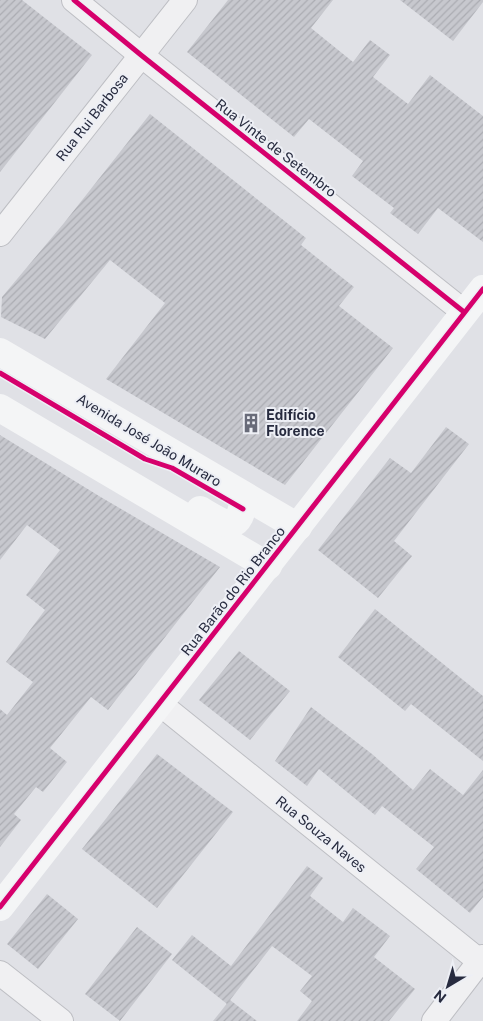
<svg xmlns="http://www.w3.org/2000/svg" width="483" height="1021" font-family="'Public Sans',sans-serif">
	<defs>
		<pattern id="building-hatch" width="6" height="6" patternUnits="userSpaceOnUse" patternTransform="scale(1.25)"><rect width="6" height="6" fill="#c7c8ce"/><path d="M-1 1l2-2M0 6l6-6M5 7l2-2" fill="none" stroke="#abacb2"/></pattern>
	</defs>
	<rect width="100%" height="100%" fill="#e0e1e6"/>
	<!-- building -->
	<g fill="url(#building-hatch)">
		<polygon points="0,0 22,0 92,55 0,172"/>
		<polygon points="228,0 333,0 311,28 353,62 370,40 390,55 373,77 408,104 430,75 483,116 483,242 438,208 418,234 390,213 394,208 352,176 363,161 309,119 294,137 187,52"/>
		<polygon points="400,0 483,0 483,2 453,41"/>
		<polygon points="150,114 306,238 301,245 354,287 339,306 393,348 285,485 106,379 165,303 110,260 45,339 1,317 2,297 64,223"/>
		<polygon points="446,427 469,444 394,541 412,556 378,598 318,550 390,458 411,473"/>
		<polygon points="0,435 99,496 220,567 108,710 91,697 50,748 67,762 43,792 36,787 14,814 21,820 0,847 0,709 7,715 33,682 6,662 45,610 26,595 60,550 27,525 0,560"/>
		<polygon points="375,609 483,696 483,761 411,704 405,711 338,657"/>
		<polygon points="239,651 290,691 250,740 199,700"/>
		<polygon points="311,707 372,754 413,790 430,769 463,795 483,770 483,897 470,913 416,869 434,847 382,806 375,815 319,769 307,786 275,761"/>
		<polygon points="157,754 233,812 157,908 82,849"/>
		<polygon points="307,866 323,878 310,896 343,922 353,908 390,936 374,957 415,989 389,1021 297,1021 312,1001 300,991 312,976 272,946 227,1004 172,960 192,935 231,966"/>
		<polygon points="47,894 78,919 38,969 7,944"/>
		<polygon points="137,927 172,954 120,1021 85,994"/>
		<polygon points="230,1000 257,1021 213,1021"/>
	</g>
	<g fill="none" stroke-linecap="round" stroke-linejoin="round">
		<defs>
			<g id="street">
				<polyline points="74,0 141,55 464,312"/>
				<polyline points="0,234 185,0"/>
				<polyline points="159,703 483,964"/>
				<polyline points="0,973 61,1021"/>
				<polyline points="434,1021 483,957"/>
			</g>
		</defs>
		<!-- street casing -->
		<use href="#street" stroke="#bdbec3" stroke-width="26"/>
		<!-- street -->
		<use href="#street" stroke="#f0f0f2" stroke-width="24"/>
		<!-- secondary -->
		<g stroke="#f4f5f6" stroke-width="28">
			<polyline points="0,352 298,527"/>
			<polyline points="0,408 268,566"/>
			<path d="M200,510C226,525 240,536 244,496"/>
			<polyline points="0,907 483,289"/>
		</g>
		<defs>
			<g id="cycleway">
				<polyline points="74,0 141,55 464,312"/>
				<polyline points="0,373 145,459 172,468 243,509"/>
				<polyline points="0,907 483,289"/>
			</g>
		</defs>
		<!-- cycleway casing -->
		<use href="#cycleway" stroke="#edeff5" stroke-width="8"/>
		<!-- cycleway -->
		<use href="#cycleway" stroke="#d6006c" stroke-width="5"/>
	</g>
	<!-- icons -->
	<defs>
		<symbol id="building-bare" viewBox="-9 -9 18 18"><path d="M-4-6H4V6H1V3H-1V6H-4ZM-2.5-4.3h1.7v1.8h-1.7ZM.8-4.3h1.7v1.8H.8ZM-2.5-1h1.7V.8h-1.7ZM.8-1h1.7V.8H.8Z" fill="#686b79" stroke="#edeff5" stroke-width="2.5" paint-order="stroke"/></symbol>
	</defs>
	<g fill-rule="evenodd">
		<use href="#building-bare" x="237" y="409" width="28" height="28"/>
	</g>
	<g text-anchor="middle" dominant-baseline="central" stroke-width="4" stroke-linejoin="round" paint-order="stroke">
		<!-- street labels -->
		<g font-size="14" fill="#272b3f" stroke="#edeff5">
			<text transform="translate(92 117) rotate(-52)">Rua Rui Barbosa</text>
			<text transform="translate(276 148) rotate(38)">Rua Vinte de Setembro</text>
			<text transform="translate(149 440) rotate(31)">Avenida José João Muraro</text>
			<text transform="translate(233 591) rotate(-52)">Rua Barão do Rio Branco</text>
			<text transform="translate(321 834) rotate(39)">Rua Souza Naves</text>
		</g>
		<!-- poi labels -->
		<g font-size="14" font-weight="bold" fill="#272b3f" stroke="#edeff5" text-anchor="start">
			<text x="266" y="415">Edifício<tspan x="266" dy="16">Florence</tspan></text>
		</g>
	</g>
	<!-- north arrow -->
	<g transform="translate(448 986) rotate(218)" stroke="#edeff5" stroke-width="4" paint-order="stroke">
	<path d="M0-4L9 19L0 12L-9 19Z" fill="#272b3f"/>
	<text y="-8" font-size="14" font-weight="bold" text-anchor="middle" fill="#272b3f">N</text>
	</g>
</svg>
